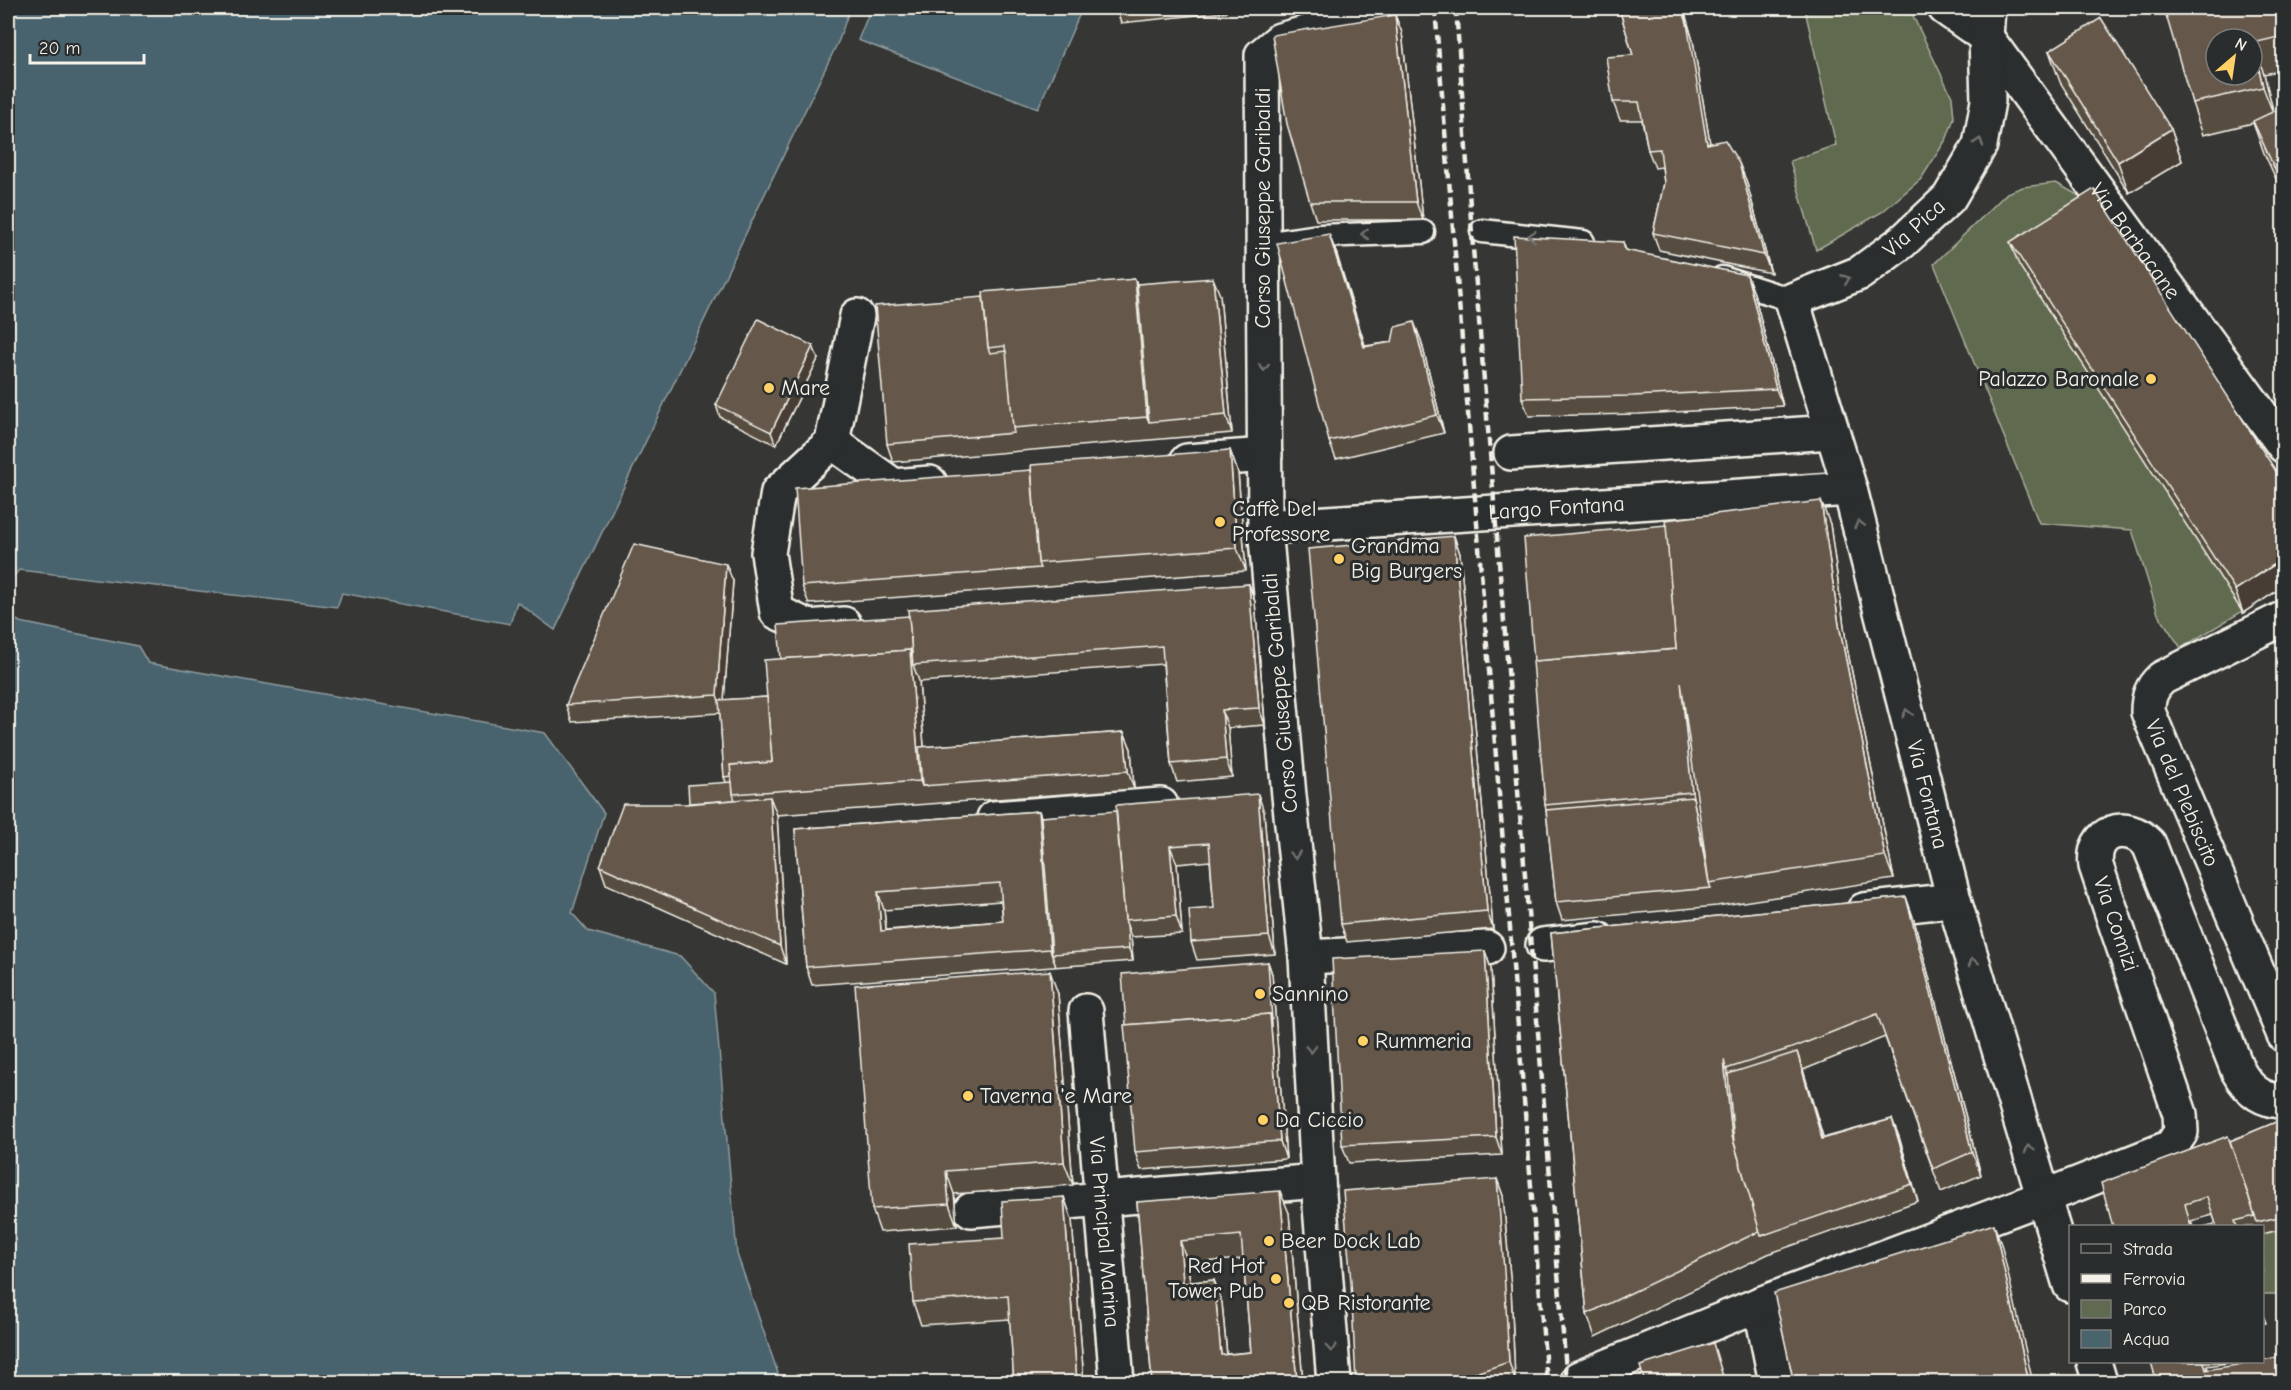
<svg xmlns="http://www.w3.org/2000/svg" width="2291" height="1390" font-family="'Comic Neue',sans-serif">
	<rect width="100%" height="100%" fill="#363634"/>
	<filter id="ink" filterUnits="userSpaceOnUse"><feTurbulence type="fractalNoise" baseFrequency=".0167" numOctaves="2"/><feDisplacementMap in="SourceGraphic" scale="12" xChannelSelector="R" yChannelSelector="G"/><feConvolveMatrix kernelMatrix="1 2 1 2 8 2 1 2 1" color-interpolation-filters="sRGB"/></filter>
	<g filter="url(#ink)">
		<!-- green -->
		<g fill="#606a50" stroke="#aaae9c" stroke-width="1.5">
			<polygon points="1815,8 1905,8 1912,14 1952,97 1954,118 1947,138 1921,179 1882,212 1816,250 1790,161 1836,145 1805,10"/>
			<polygon points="2056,183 2083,198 2283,587 2181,648 2158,614 2132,530 2039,523 1934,264 2007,193 2023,187"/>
			<polygon points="2283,1229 2283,1294 2263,1294 2263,1234"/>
		</g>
		<!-- water -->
		<g fill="#4a646e" stroke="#8e9c9f" stroke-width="1.5">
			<polygon points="8,8 850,8 839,40 555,630 517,602 510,624 342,593 337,607 19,570 8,583"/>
			<polygon points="871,8 1116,8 1116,13 1082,9 1038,108 858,40"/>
			<polygon points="8,615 20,622 138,646 148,663 545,733 604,813 572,913 588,931 680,956 714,993 737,1254 781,1382 8,1382"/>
		</g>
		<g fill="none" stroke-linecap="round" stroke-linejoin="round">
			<defs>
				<g id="service">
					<polyline points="1482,231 1583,242"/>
					<polyline points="1263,244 1319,236 1423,232"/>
					<polyline points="1722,278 1792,300"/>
				</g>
				<g id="minor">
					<path id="s1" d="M1945,8L1986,37L2284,446"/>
					<path id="s2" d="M1988,8L1986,37L1988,101L1980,145L1949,198L1902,242L1860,273L1792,300L1850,489L1954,900L2070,1285"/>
					<polyline points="832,442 894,486 930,483"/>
					<polyline points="1511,453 1832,432"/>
					<polyline points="1187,461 1265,455"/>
					<path id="s3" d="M1265,527L1850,489"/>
					<path id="s4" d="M2284,618L2162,678C2151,688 2148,697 2148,712L2284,1035"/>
					<polyline points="844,624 809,627 777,612 768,553 778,492 832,442 857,316"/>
					<polyline points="994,818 1161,805"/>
					<polyline points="1864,910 1954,900"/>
					<polyline points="1543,945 1598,939"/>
					<polyline points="1306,957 1487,948"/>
					<path id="s5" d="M1086,1011L1117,1382"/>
					<polyline points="971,1210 1318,1181"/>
					<polyline points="1760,1304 1776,1382"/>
					<polyline points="2094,1362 2100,1382"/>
					<path d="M1579,1378L1760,1304L2044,1197L2171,1147L2181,1132L2180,1114L2096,866C2091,831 2126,820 2149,844L2238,1071C2248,1089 2261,1101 2284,1101"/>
					<polyline points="1334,1382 1318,1181 1306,957 1289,796 1265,527 1262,55 1280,40 1368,16 1373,8"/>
				</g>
			</defs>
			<!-- service casing -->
			<use href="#service" stroke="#f4f1e8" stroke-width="27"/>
			<!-- minor casing -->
			<use href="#minor" stroke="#f4f1e8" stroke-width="38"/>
			<!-- service -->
			<use href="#service" stroke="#2a2d2e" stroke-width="22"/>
			<!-- minor -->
			<use href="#minor" stroke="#2a2d2e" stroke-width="33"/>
			<!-- rail -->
			<g stroke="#f4f1e8" stroke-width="4.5" stroke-dasharray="9 4.5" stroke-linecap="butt">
				<polyline points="1435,8 1547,1382"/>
				<polyline points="1456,8 1473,248 1567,1382"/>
			</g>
		</g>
		<!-- wall -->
		<g fill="#574d41" stroke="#f4f1e8" stroke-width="1.5" fill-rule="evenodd">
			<polygon points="1116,8 1226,8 1226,12 1121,23"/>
			<polygon points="1619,8 1690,8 1684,9 1693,41 1710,143 1746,180 1771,273 1659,250 1653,233 1664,183 1662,167 1655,168 1648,150 1642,120 1620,120 1613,102 1633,55"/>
			<polygon points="2041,8 2074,8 2067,11 2042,11"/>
			<polygon points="2283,8 2283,70 2264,74 2273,112 2283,107 2283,194 2264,153 2253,123 2203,135 2192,103"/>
			<polygon points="1395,15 1402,33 1423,220 1316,220 1310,202"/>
			<polygon points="2049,51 2171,129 2182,161 2129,193 2060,82"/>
			<polygon points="1623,242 1626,250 1754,293 1783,406 1639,414 1529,416 1522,398"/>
			<polygon points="2010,242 2283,482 2243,613 2019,265"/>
			<polygon points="1336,252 1365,346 1392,342 1421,340 1444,433 1336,459 1329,441"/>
			<polygon points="1135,279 1137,284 1220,295 1232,433 893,462 887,444 983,297"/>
			<polygon points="813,346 818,359 776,445 720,417 716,405"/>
			<polygon points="1230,450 1238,473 1246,571 809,604 802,586 1031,470"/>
			<polygon points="1830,524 1847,648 1894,879 1717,906 1562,920 1556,902 1546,810 1545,805 1534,661"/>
			<polygon points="1454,536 1460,554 1493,929 1347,942 1341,924"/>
			<polygon points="733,581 724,700 767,697 781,659 909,616 1249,584 1255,602 1265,725 1228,728 1232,777 1177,782 1171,764 1163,664 919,682 919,681 924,747 1124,732 1131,749 1134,789 777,815 786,964 606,884 600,866 689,803 726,782 724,777 720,713 572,722 566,705"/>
			<path d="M1039,811L1041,817L1264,812L1275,954L1197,960L1191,942L1214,908L1210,861L1177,864L1182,934L1131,937L1133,961L812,985L806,967L795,829ZM1001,901L1003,921L886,930L884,910Z"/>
			<polygon points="1906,897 1914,920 1981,1175 1941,1192 1885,1037 1803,1070 1823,1138 1892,1119 1899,1137 1918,1201 1768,1254 1595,1337 1587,1314 1551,933"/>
			<polygon points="1485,951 1491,969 1502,1155 1349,1163 1342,1145"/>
			<polygon points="1268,962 1272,974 1286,1159 1141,1170 1135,1152"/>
			<polygon points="1058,994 1073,1185 954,1194 957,1226 880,1232 872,1209"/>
			<polygon points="2283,1119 2283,1229 2262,1234 2262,1227 2203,1227 2216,1224 2213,1215 2191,1221 2193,1227 2113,1227 2230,1141"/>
			<polygon points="1497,1179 1503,1196 1511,1288 1515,1380 1508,1383 1356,1383"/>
			<polygon points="1064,1197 1072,1220 1084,1383 1014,1383 1010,1319 921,1325 913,1302"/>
			<path d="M1137,1202L1289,1213L1303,1383H1152ZM1243,1259L1251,1352L1227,1354L1222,1303L1214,1280L1190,1282L1188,1263Z"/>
			<polygon points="2262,1312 2266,1323 2262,1323"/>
			<polygon points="2151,1362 2234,1362 2207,1366 2208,1370 2283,1383"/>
		</g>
		<!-- shaded-wall -->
		<g fill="#473e35" stroke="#f4f1e8" stroke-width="1.5">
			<polygon points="1682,8 1683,8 1693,41 1713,162 1707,144"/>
			<polygon points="1395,15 1402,33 1423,220 1416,202"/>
			<polygon points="2253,43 2264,74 2275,118 2263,87"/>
			<polygon points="2171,129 2182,161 2129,193 2118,162"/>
			<polygon points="1739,163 1746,180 1771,273 1764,255"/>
			<polygon points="1329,234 1336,252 1371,364 1364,347"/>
			<polygon points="1747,275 1754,293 1783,406 1776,389"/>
			<polygon points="1213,278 1220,295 1232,433 1226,415"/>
			<polygon points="1135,279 1143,302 1149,422 1147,417"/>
			<polygon points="1414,322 1421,340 1444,433 1437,415"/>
			<polygon points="813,346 818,359 776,445 771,432"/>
			<polygon points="1230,450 1238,473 1246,571 1237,548"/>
			<polygon points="1821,501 1830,524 1847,648 1894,879 1885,856 1839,625"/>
			<polygon points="1454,536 1460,554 1493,929 1487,911"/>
			<polygon points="2283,559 2283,587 2243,613 2235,590"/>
			<polygon points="726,564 733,581 723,713 717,695"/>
			<polygon points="1249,584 1255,602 1265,725 1259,708"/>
			<polygon points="910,650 915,664 913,665 919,681 927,786 922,786 920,781"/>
			<polygon points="1681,682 1710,883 1693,797 1692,792"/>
			<polygon points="1222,710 1228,728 1232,777 1226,759"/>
			<polygon points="1124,732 1131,749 1134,789 1128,771"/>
			<polygon points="1258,794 1264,812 1275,954 1269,936"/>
			<polygon points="770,797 777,815 786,964 780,946"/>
			<polygon points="1039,811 1045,829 1052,954 1056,967 1050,949"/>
			<polygon points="1170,846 1177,864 1182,934 1176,916"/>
			<polygon points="878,892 884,910 888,948 881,931"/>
			<polygon points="1906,897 1914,920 1981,1175 1972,1152"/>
			<polygon points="1127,925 1131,937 1133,961 1129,949"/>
			<polygon points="1485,951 1491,969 1502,1155 1496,1137"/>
			<polygon points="1268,962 1272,974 1286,1159 1280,1141 1270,1014"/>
			<polygon points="1050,971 1058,994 1073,1185 1064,1162"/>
			<polygon points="1797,1052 1803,1070 1829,1156 1822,1139"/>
			<polygon points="1724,1060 1732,1087 1740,1159 1732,1136"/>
			<polygon points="1892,1119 1899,1137 1918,1201 1912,1184"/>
			<polygon points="946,1171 954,1194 957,1226 949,1204"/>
			<polygon points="1497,1179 1503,1196 1511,1288 1515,1380 1509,1362"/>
			<polygon points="1280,1191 1289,1213 1303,1383 1297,1383"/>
			<polygon points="1064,1197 1072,1220 1084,1383 1077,1383"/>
			<polygon points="1994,1224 2002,1247 2033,1383 2029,1383"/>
			<polygon points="1180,1241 1188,1263 1192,1306 1183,1283"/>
			<polygon points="1214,1280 1222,1303 1229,1378 1221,1355"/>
		</g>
		<!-- building -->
		<g fill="#65594c" stroke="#f4f1e8" stroke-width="1.5" fill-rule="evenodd">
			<polygon points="1619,8 1682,8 1687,23 1707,144 1725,140 1739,163 1764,255 1653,233 1664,183 1660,149 1648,150 1639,102 1613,102 1606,57 1633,55"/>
			<path d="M2164,8H2283V36L2253,43L2263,87L2192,103ZM2216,39H2252V75H2216Z"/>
			<polygon points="1395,15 1416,202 1310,202 1287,124 1272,35"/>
			<polygon points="2101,18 2171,129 2118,162 2049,51"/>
			<polygon points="2283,107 2283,187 2253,121"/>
			<polygon points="2094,189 2283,482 2283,559 2235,590 2010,242"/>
			<polygon points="1329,234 1364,347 1392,342 1395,327 1414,322 1437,415 1329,441 1277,243"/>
			<polygon points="1514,236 1623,242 1625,250 1747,275 1776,389 1633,396 1522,398"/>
			<polygon points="1213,278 1226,415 1149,422 1137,284"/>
			<polygon points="1135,279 1147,417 1013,428 1005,346 988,348 983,292"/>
			<polygon points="983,297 988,348 990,353 1006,351 1013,428 1014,433 887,444 875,306"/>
			<polygon points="758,319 813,346 771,432 716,405"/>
			<polygon points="1230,450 1237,548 1038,563 1031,465"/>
			<polygon points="1031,470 1038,563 1040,568 802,586 795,488"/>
			<polygon points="1821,501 1839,625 1885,856 1709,883 1681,682 1692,792 1545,805 1533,661 1676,649 1665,520"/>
			<polygon points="1666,525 1676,649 1534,661 1524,538"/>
			<polygon points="1454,536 1487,911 1341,924 1308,549"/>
			<polygon points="634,544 726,564 717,695 566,705"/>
			<polygon points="1249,584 1259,708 1222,710 1226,759 1171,764 1162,646 913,665 908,610"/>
			<polygon points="909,616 912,656 910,650 781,659 778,625"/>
			<polygon points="910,650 920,781 733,794 730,765 772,762 764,660"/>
			<polygon points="767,697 772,762 730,765 731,776 724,777 719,700"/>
			<polygon points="1124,732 1128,771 922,786 919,747"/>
			<polygon points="732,782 733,794 735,800 689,803 688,785"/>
			<polygon points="1258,794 1269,936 1191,942 1189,910 1214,908 1209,843 1170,846 1176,916 1125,920 1116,805"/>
			<polygon points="770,797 780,946 600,866 623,804 686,804"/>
			<polygon points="1693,797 1709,883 1711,888 1556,902 1546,810"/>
			<path d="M1039,811L1050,949L806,967L795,829ZM1000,883L1003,921L881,931L878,892Z"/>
			<polygon points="1116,811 1125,920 1127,925 1129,949 1052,954 1041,817"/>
			<polygon points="1906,897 1972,1152 1933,1169 1877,1014 1795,1047 1726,1069 1724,1060 1732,1136 1760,1231 1587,1314 1551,933"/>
			<polygon points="1485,951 1496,1137 1342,1145 1332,959"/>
			<polygon points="1268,962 1272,1020 1270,1014 1126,1025 1122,974"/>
			<polygon points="1050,971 1064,1162 946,1171 949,1204 872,1209 855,985"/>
			<polygon points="1270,1014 1280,1141 1135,1152 1124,1025"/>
			<polygon points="1797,1052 1822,1139 1892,1119 1912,1184 1761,1236 1734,1142 1728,1074"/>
			<polygon points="2283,1119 2283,1216 2257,1222 2230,1141"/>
			<polygon points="2228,1136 2255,1216 2235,1221 2237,1227 2203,1227 2216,1224 2207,1197 2185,1204 2191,1227 2113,1227 2101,1183"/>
			<polygon points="1497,1179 1504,1270 1509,1362 1445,1383 1356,1383 1351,1282 1343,1191"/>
			<path d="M1280,1191L1297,1383H1152L1137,1202ZM1241,1235L1251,1352L1221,1355L1214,1280L1183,1283L1180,1241Z"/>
			<polygon points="1064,1197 1077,1383 1014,1383 1008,1296 913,1302 909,1244 1004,1238 1002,1201"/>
			<polygon points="1994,1224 2029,1383 1794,1383 1774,1293"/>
			<polygon points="1713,1343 1725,1383 1645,1383 1640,1366"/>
			<polygon points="2283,1356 2283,1383 2157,1383 2151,1362 2204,1362 2206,1370 2255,1362 2262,1362 2262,1360"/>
		</g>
		<!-- one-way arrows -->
		<defs><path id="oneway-chevron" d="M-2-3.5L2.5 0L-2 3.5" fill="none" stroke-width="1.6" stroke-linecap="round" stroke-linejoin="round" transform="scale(1.5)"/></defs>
		<g stroke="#71726f">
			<use href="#oneway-chevron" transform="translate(1979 142) rotate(-72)"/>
			<use href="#oneway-chevron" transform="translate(1365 234) rotate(178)"/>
			<use href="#oneway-chevron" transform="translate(1532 236) rotate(-175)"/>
			<use href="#oneway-chevron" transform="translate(1846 279) rotate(-22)"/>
			<use href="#oneway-chevron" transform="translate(1264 367) rotate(90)"/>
			<use href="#oneway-chevron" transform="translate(1859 524) rotate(-104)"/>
			<use href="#oneway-chevron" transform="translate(1907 713) rotate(-104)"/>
			<use href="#oneway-chevron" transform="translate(1295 855) rotate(84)"/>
			<use href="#oneway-chevron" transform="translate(1973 962) rotate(-107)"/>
			<use href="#oneway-chevron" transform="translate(1311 1049) rotate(87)"/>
			<use href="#oneway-chevron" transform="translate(2029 1149) rotate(-107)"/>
			<use href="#oneway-chevron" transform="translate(1331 1348) rotate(85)"/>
		</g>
	</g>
	<!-- markers -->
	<g fill="#ffd166" stroke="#2a2d2e" stroke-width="2">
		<circle cx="2151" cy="379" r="6"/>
		<circle cx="769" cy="388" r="6"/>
		<circle cx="1220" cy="522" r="6"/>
		<circle cx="1339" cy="559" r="6"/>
		<circle cx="1260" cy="994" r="6"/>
		<circle cx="1363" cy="1041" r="6"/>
		<circle cx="968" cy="1096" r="6"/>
		<circle cx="1263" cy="1120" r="6"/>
		<circle cx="1269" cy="1241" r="6"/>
		<circle cx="1276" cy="1279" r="6"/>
		<circle cx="1289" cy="1303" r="6"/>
	</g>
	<g text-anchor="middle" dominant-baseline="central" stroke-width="6" stroke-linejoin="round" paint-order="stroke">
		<!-- street labels -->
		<g font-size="22" fill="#f4f1e8" stroke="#2a2d2e">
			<text transform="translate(1263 208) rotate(-90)">Corso Giuseppe Garibaldi</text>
			<text transform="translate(1914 228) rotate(-42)">Via Pica</text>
			<text stroke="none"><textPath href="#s1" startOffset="303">Via Barbacane</textPath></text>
			<text stroke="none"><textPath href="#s3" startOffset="292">Largo Fontana</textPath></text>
			<text transform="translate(1280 693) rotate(-95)">Corso Giuseppe Garibaldi</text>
			<text stroke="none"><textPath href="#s4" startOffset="262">Via del Plebiscito</textPath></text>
			<text stroke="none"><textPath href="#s2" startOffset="902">Via Fontana</textPath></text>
			<text transform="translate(2116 924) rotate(71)">Via Comizi</text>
			<text stroke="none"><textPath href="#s5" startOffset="222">Via Principal Marina</textPath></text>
		</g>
		<!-- poi labels -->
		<g font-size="22" fill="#f4f1e8" stroke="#2a2d2e" text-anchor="start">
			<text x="2139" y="379" text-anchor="end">Palazzo Baronale</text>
			<text x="781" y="388">Mare</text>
			<text x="1232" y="509">Caffè Del<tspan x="1232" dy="25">Professore</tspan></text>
			<text x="1351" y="546">Grandma<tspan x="1351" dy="25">Big Burgers</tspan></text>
			<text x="1272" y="994">Sannino</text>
			<text x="1375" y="1041">Rummeria</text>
			<text x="980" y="1096">Taverna 'e Mare</text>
			<text x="1275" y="1120">Da Ciccio</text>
			<text x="1281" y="1241">Beer Dock Lab</text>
			<text x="1264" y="1266" text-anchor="end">Red Hot<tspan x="1264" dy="25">Tower Pub</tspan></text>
			<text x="1301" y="1303">QB Ristorante</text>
		</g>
	</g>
	<!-- margin -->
	<rect width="2291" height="1390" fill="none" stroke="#2a2d2e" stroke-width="30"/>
	<rect x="15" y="15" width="2261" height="1360" fill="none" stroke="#f4f1e8" stroke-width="2" filter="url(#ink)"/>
	<!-- legend -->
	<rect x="2069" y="1225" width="195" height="138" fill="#2a2d2e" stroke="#7b7b78" stroke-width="1.5"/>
	<rect x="2081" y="1244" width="30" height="9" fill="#2a2d2e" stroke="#7b7b78" stroke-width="1.5"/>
	<text x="2123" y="1255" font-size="18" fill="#f4f1e8">Strada</text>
	<rect x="2081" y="1274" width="30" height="9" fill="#f4f1e8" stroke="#7b7b78" stroke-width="1.5"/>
	<text x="2123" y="1285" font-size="18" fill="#f4f1e8">Ferrovia</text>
	<rect x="2081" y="1300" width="30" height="18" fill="#606a50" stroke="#7b7b78" stroke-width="1.5"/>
	<text x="2123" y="1315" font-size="18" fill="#f4f1e8">Parco</text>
	<rect x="2081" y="1330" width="30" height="18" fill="#4a646e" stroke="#7b7b78" stroke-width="1.5"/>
	<text x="2123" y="1345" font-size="18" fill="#f4f1e8">Acqua</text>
	<!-- north arrow -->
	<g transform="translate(2234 57) rotate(29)"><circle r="28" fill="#2a2d2e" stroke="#7b7b78" stroke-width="1.5"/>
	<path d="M0-4.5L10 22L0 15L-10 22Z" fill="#ffd166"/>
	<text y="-9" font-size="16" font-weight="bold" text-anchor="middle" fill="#f4f1e8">N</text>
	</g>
	<!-- scale -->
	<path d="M30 54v9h114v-9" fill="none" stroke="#f4f1e8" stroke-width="3"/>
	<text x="39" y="54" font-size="18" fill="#f4f1e8" stroke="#2a2d2e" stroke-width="4.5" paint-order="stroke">20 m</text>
</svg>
